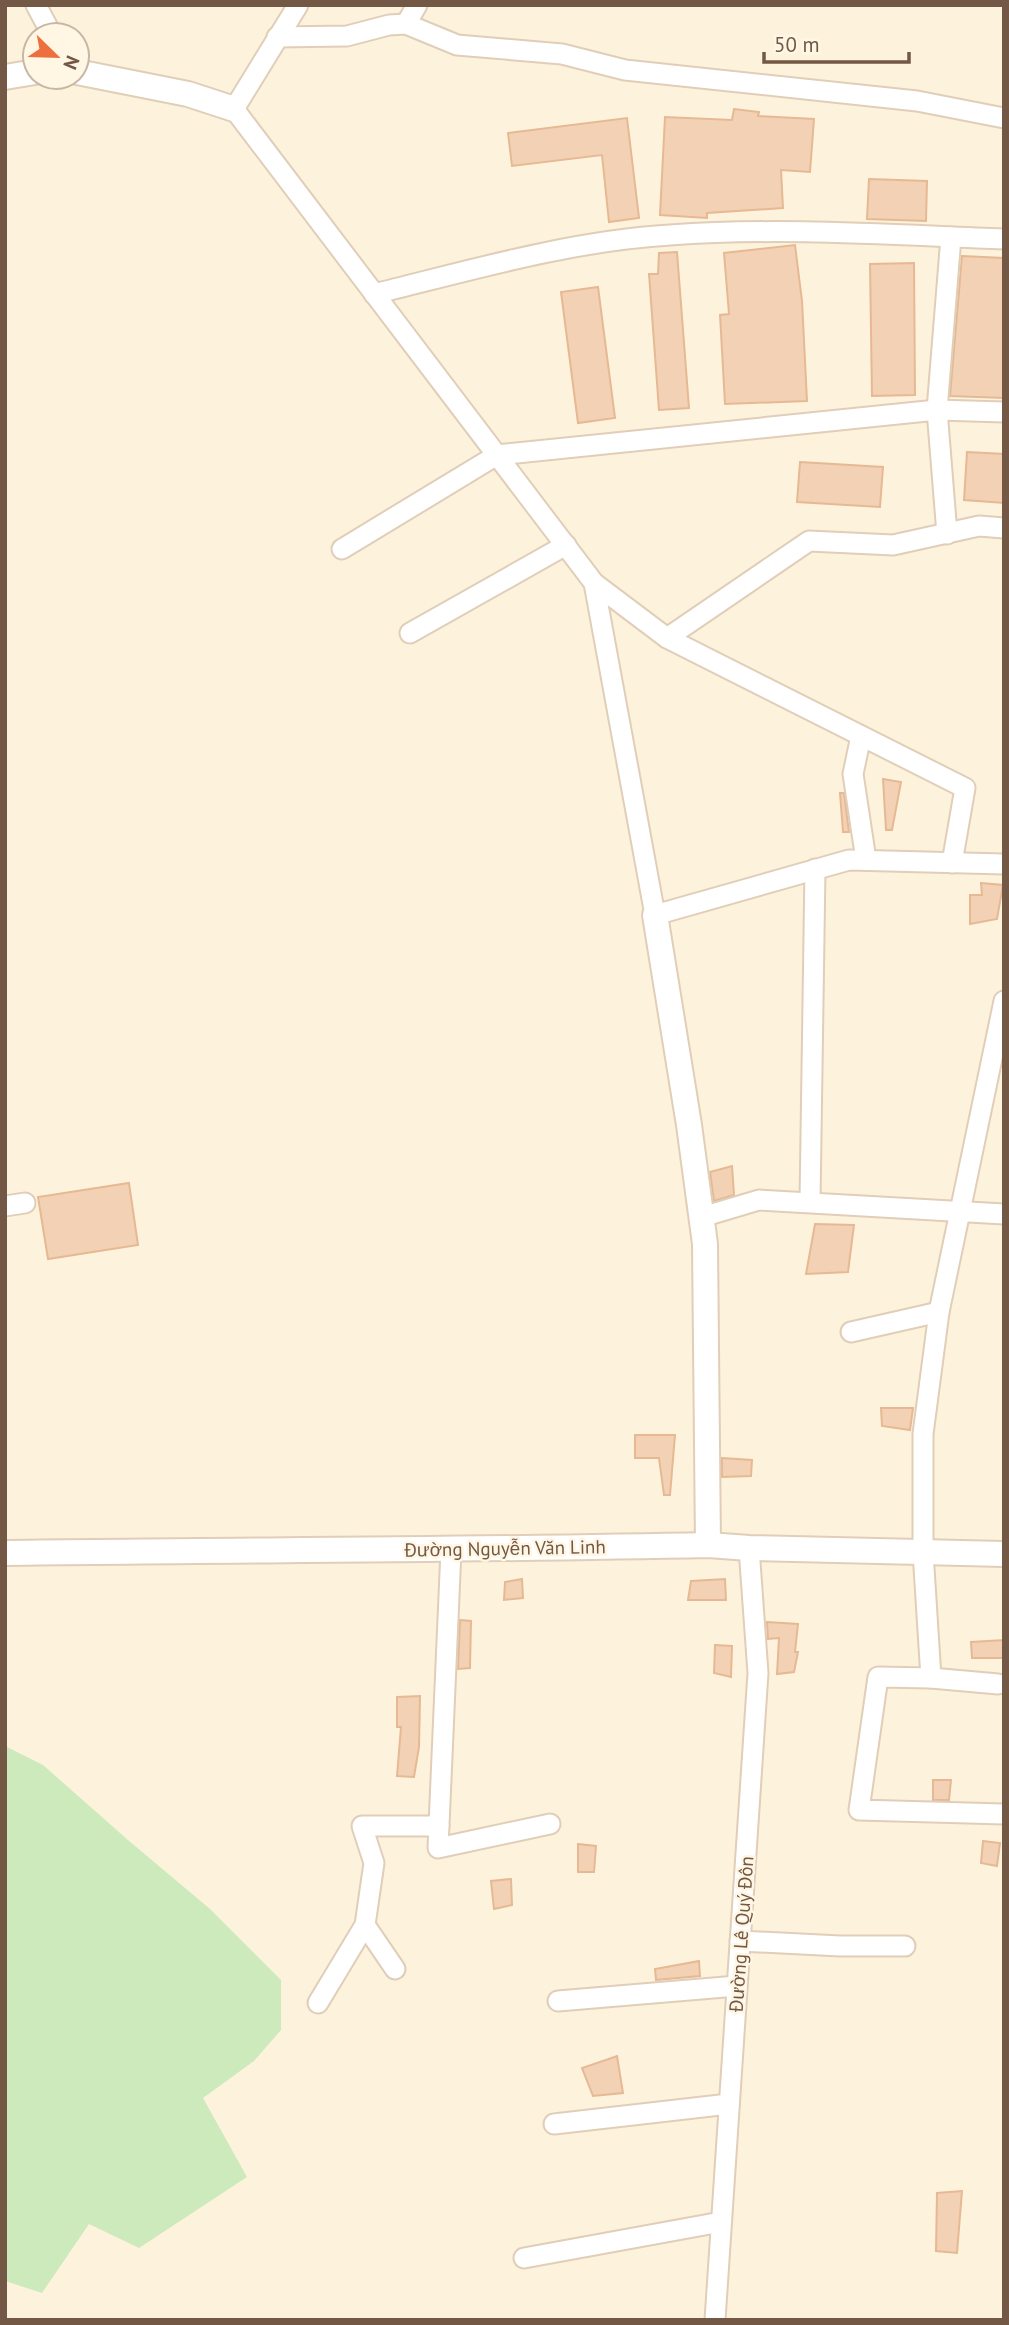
<svg xmlns="http://www.w3.org/2000/svg" width="1009" height="2325" font-family="'PT Sans',sans-serif">
	<rect width="100%" height="100%" fill="#fdf3dd"/>
	<!-- green -->
	<polygon fill="#cceabc" points="5,1746 43,1765 128,1840 210,1909 281,1980 281,2030 254,2061 203,2098 247,2177 139,2248 89,2224 42,2293 5,2281"/>
	<!-- building -->
	<g fill="#f3d1b4" stroke="#e6b994" stroke-width="2">
		<polygon points="734,109 759,112 758,116 814,119 810,172 781,170 783,208 707,213 707,218 660,215 665,117 732,120"/>
		<polygon points="627,118 639,218 609,222 602,155 512,166 508,133"/>
		<polygon points="869,179 927,181 926,221 867,219"/>
		<polygon points="795,245 802,301 807,401 725,404 720,315 729,314 724,253"/>
		<polygon points="677,252 689,408 659,410 649,274 658,274 659,253"/>
		<polygon points="962,256 1004,258 1004,398 950,396"/>
		<polygon points="914,263 915,395 872,396 870,264"/>
		<polygon points="598,287 615,418 578,423 561,292"/>
		<polygon points="967,452 1004,454 1004,503 964,500"/>
		<polygon points="800,462 883,467 880,507 797,502"/>
		<polygon points="883,779 901,782 892,830 886,830"/>
		<polygon points="840,793 844,793 849,832 843,832"/>
		<polygon points="981,883 1003,885 997,919 970,924 970,895 982,895"/>
		<polygon points="732,1166 734,1195 714,1201 710,1172"/>
		<polygon points="129,1183 138,1245 48,1259 38,1197"/>
		<polygon points="815,1224 854,1225 848,1272 806,1274"/>
		<polygon points="881,1408 913,1408 910,1430 882,1426"/>
		<polygon points="635,1435 675,1435 670,1495 664,1495 659,1458 635,1458"/>
		<polygon points="722,1458 752,1460 751,1476 722,1477"/>
		<polygon points="522,1579 523,1598 504,1600 505,1582"/>
		<polygon points="725,1579 726,1600 688,1600 691,1581"/>
		<polygon points="460,1620 471,1621 470,1668 458,1669"/>
		<polygon points="767,1622 798,1624 795,1652 798,1652 794,1672 777,1674 779,1638 768,1639"/>
		<polygon points="1004,1640 1004,1658 972,1658 971,1642"/>
		<polygon points="715,1645 732,1646 731,1677 714,1673"/>
		<polygon points="420,1696 419,1747 414,1777 397,1776 401,1727 397,1727 397,1697"/>
		<polygon points="933,1780 951,1780 949,1800 933,1800"/>
		<polygon points="983,1841 1000,1843 997,1866 981,1863"/>
		<polygon points="578,1844 596,1846 594,1872 578,1872"/>
		<polygon points="511,1879 512,1905 494,1909 491,1881"/>
		<polygon points="699,1961 700,1976 656,1980 655,1969"/>
		<polygon points="617,2056 623,2093 593,2096 582,2068"/>
		<polygon points="962,2191 957,2253 936,2251 937,2193"/>
	</g>
	<g fill="none" stroke-linecap="round" stroke-linejoin="round">
		<defs>
			<g id="minor">
				<polyline points="36,5 52,35"/>
				<polyline points="298,5 234,109 594,583 655,915 849,860 1004,864"/>
				<polyline points="406,24 417,5"/>
				<polyline points="277,37 347,36 389,25 406,24 457,45 562,54 625,70 917,101 1004,118"/>
				<path d="M374,294C472,270 570,241 670,235C781,227 893,235 1004,239"/>
				<polyline points="947,534 937,410 951,237"/>
				<polyline points="342,549 497,455 937,410 1004,412"/>
				<polyline points="594,583 667,638 965,788 952,863"/>
				<polyline points="410,633 566,545"/>
				<polyline points="667,638 809,541 893,545 979,526 1004,528"/>
				<polyline points="861,736 853,774 866,860"/>
				<polyline points="810,1202 815,869"/>
				<polyline points="5,1206 25,1203"/>
				<polyline points="702,1217 759,1200 1004,1214"/>
				<polyline points="851,1332 939,1312"/>
				<polyline points="451,1550 438,1848 550,1824"/>
				<polyline points="931,1678 923,1552 923,1434 939,1312 1004,1001"/>
				<polyline points="998,1684 931,1678 878,1677 859,1810 1004,1814"/>
				<polyline points="365,1925 395,1969"/>
				<polyline points="740,1941 840,1946 905,1946"/>
				<polyline points="558,2001 737,1986"/>
				<polyline points="318,2003 365,1925 374,1863 362,1826 439,1826"/>
				<polyline points="554,2124 729,2104"/>
				<polyline points="524,2258 721,2222"/>
				<polyline points="715,2320 758,1673 749,1548"/>
			</g>
			<g id="tertiary">
				<polyline points="77,72 188,94 234,109"/>
				<polyline points="5,77 35,72"/>
				<polyline points="655,915 689,1125 705,1244 708,1545"/>
				<path d="M5,1553C239,1550 473,1550 708,1545L749,1548L1004,1554"/>
			</g>
		</defs>
		<!-- minor casing -->
		<use href="#minor" stroke="#e0ceb9" stroke-width="23"/>
		<!-- tertiary casing -->
		<use href="#tertiary" stroke="#e0ceb9" stroke-width="28"/>
		<!-- minor -->
		<use href="#minor" stroke="#fff" stroke-width="19"/>
		<!-- tertiary -->
		<use href="#tertiary" stroke="#fff" stroke-width="24"/>
	</g>
	<g text-anchor="middle" dominant-baseline="central" stroke-width="5" stroke-linejoin="round" paint-order="stroke">
		<!-- street labels -->
		<g font-size="19" fill="#725845" stroke="#fff6e4">
			<text transform="translate(505 1548) rotate(-1)">Đường Nguyễn Văn Linh</text>
			<text transform="translate(741 1934) rotate(-86)">Đường Lê Quý Đôn</text>
		</g>
	</g>
	<!-- border -->
	<rect width="1009" height="2325" fill="none" stroke="#725845" stroke-width="14"/>
	<!-- north arrow -->
	<g transform="translate(56 56) rotate(113)"><circle r="33" fill="#fff6e4" stroke="#c7b7a4" stroke-width="2"/>
	<path d="M0-5L12 26L0 18L-12 26Z" fill="#ec6f3d"/>
	<text y="-10" font-size="19" font-weight="bold" text-anchor="middle" fill="#725845">N</text>
	</g>
	<!-- scale -->
	<path d="M764 52v10h145v-10" fill="none" stroke="#725845" stroke-width="3.5"/>
	<text x="774" y="52" font-size="21" fill="#725845" stroke="#fff6e4" stroke-width="5" paint-order="stroke">50 m</text>
</svg>
